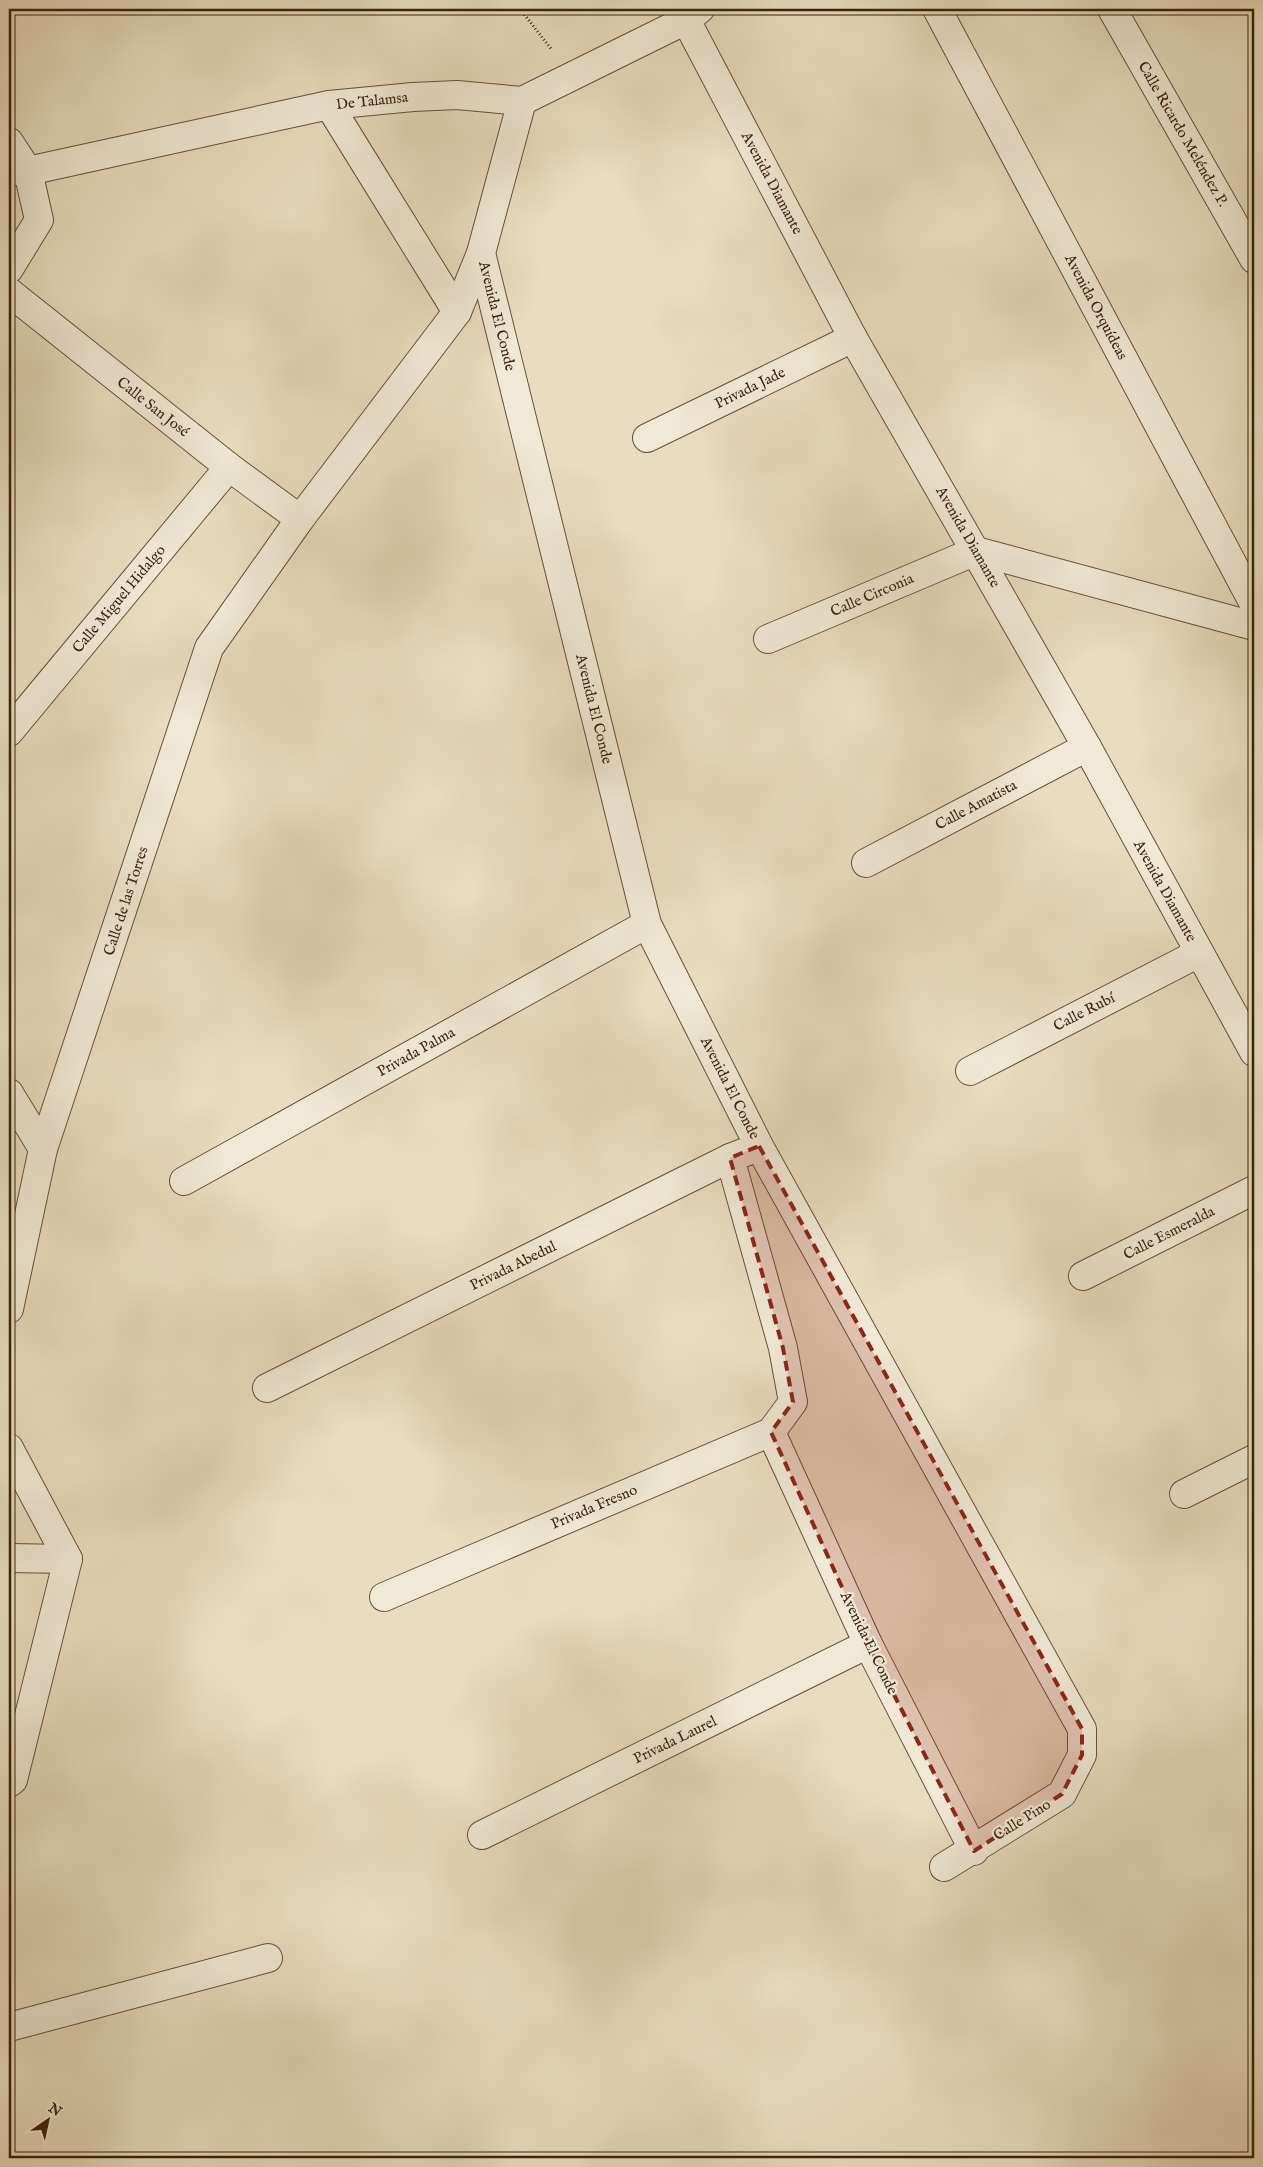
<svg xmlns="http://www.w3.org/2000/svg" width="1263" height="2167" font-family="'IM FELL English',serif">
	<rect width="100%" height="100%" fill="#e8ddbe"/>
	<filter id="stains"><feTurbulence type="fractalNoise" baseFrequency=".004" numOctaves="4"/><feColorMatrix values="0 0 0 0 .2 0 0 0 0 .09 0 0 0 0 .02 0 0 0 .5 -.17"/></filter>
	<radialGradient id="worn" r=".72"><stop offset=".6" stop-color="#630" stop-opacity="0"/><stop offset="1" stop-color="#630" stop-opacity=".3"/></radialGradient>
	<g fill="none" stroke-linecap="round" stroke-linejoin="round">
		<defs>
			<g id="minor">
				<polyline points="937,9 1254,604"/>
				<polyline points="1112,9 1254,259"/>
				<polyline points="686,20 853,338 1087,747 1254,1052"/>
				<polyline points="329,105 457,312"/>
				<polyline points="9,142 28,171 39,220 9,269"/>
				<polyline points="9,171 28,171 329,105 413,97 457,95 522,101 686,20 700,9"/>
				<polyline points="481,253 647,924 759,1146 1082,1729 1082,1755 1062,1794 944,1867"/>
				<polyline points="9,292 229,467 300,519"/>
				<polyline points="647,438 853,338"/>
				<polyline points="768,639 976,551 1254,626"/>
				<polyline points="9,732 229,467"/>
				<polyline points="866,863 1087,747"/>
				<polyline points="970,1071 1199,953"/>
				<polyline points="9,1093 43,1149"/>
				<polyline points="184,1181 647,924"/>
				<polyline points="1083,1276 1254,1190"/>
				<polyline points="9,1309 43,1149 209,648 300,519 457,312 481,253 522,101"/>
				<polyline points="267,1388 730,1158 748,1151"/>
				<polyline points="771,1432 868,1644 974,1851"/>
				<polyline points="9,1448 68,1559 13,1780 9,1783"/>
				<polyline points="1184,1494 1254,1459"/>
				<polyline points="9,1558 68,1559"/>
				<polyline points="384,1597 771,1432 793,1402 783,1348 730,1158"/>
				<polyline points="482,1835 868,1644"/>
				<polyline points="9,2027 268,1958"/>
			</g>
		</defs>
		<!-- minor casing -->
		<use href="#minor" stroke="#665039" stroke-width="30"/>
		<!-- path -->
		<polyline stroke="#3a210d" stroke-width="3" stroke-dasharray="1 2.5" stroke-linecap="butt" points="520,9 552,50"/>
		<!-- minor -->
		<use href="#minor" stroke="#f0e9d5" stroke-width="28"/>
	</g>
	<!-- marked area -->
	<path fill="#8f2418" fill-opacity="0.2" stroke="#8f2418" stroke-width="4" stroke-dasharray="10 6" stroke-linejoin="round" d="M759,1146L1082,1729V1755L1062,1794L974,1851L868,1644L771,1432L793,1402L783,1348L730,1158Z"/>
	<g text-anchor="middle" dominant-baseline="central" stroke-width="4.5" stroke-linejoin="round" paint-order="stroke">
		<!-- street labels -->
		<g font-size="15" fill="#3a210d" stroke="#f0e9d5">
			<text transform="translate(372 101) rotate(-6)">De Talamsa</text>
			<text transform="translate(1183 134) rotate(60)">Calle Ricardo Meléndez P.</text>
			<text transform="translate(772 183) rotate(62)">Avenida Diamante</text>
			<text transform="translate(1096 307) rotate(62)">Avenida Orquídeas</text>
			<text transform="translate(497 316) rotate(76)">Avenida El Conde</text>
			<text transform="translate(750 388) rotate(-26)">Privada Jade</text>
			<text transform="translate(153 407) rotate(38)">Calle San José</text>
			<text transform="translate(968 537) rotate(60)">Avenida Diamante</text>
			<text transform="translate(872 595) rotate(-23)">Calle Circonia</text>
			<text transform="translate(119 599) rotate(-50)">Calle Miguel Hidalgo</text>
			<text transform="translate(594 709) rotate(76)">Avenida El Conde</text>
			<text transform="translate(976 805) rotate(-28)">Calle Amatista</text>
			<text transform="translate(1165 891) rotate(61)">Avenida Diamante</text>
			<text transform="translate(126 901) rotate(-72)">Calle de las Torres</text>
			<text transform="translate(1084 1012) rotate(-27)">Calle Rubí</text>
			<text transform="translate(416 1052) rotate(-29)">Privada Palma</text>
			<text transform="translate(730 1088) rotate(63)">Avenida El Conde</text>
			<text transform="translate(1169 1233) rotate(-27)">Calle Esmeralda</text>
			<text transform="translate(513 1266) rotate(-26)">Privada Abedul</text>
			<text transform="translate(594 1507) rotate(-23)">Privada Fresno</text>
			<text transform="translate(869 1643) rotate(64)">Avenida El Conde</text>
			<text transform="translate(675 1740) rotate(-26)">Privada Laurel</text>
			<text transform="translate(1022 1820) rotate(-32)">Calle Pino</text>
		</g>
	</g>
	<!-- margin -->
	<rect width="1263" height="2167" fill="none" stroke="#e8ddbe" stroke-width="30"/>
	<rect x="10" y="10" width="1243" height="2147" fill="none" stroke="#3a210d" stroke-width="2.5"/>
	<rect x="15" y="15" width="1233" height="2137" fill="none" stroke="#3a210d"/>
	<!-- north arrow -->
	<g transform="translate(48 2120) rotate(34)" stroke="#f0e9d5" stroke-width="4" paint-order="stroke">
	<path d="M0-4L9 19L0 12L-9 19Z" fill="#3a210d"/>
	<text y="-8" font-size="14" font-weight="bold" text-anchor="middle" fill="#3a210d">N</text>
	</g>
	<rect width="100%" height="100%" filter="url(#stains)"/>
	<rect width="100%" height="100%" fill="url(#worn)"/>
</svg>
